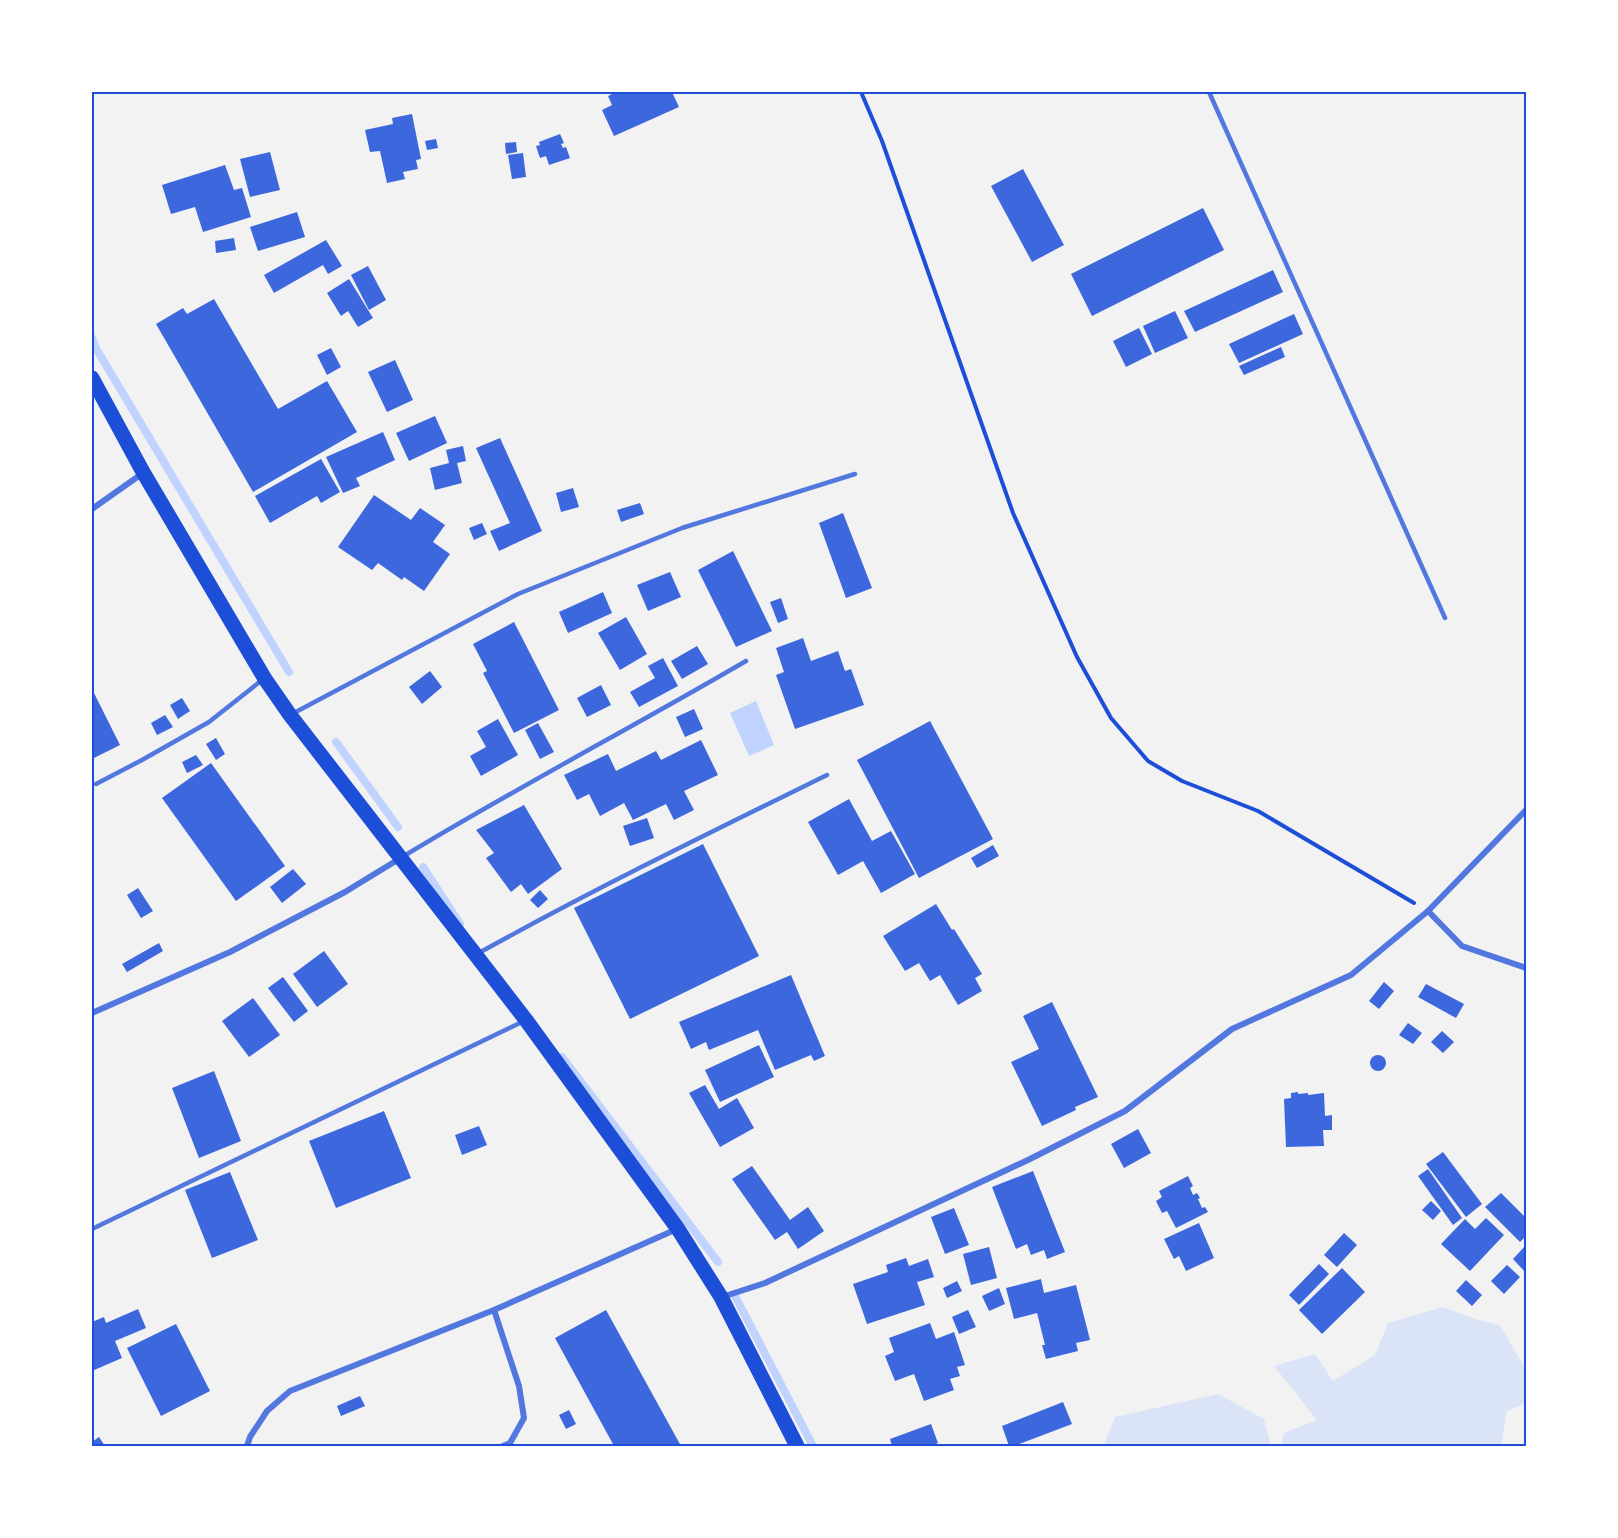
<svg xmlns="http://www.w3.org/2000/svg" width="1618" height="1538" font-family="'Noto Sans',sans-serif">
	<rect width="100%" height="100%" fill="#f2f2f2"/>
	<!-- green -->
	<g fill="#dbe4f7">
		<polygon points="1443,1307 1475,1319 1500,1325 1526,1370 1526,1403 1507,1411 1501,1446 1281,1446 1284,1433 1317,1420 1274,1366 1315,1354 1333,1381 1375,1355 1388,1323"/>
		<polygon points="1218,1394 1264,1419 1271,1446 1108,1446 1105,1442 1115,1417"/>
	</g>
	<!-- water -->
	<polygon fill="#bfd3fe" points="756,701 774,745 749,756 730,713"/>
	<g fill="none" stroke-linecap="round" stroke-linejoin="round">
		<!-- stream -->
		<g stroke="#bfd3fe" stroke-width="8">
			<polyline points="92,338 97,350 289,672"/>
			<polyline points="336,742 398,827"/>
			<polyline points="423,867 460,924"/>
			<polyline points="562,1057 718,1262"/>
			<polyline points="734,1294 813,1446"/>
		</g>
	</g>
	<!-- building -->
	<g fill="#3d67dc">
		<polygon points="616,92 672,92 679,107 614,136 602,110 612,105 608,96"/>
		<polygon points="412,114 421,159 416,160 418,169 403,172 405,179 387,183 380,151 370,152 365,130 393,124 392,118"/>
		<polygon points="560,134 564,143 561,144 563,148 566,147 570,158 549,165 546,156 540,158 536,146 540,145 539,142"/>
		<polygon points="436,139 438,148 427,150 425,141"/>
		<polygon points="516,142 517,152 506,154 505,143"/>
		<polygon points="270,152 280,190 250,197 240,159"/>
		<polygon points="523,153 526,177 512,179 508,155"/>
		<polygon points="225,165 234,190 242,188 251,217 203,232 195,207 171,214 162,185"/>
		<polygon points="1023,169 1064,245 1032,262 991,186"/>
		<polygon points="1203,208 1224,250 1092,316 1071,274"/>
		<polygon points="297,212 305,237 258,251 250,227"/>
		<polygon points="234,238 236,250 216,253 215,241"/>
		<polygon points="326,240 342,266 328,274 323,265 274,293 264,275"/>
		<polygon points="368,266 386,300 369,310 351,275"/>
		<polygon points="1273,270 1283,292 1195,332 1184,311"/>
		<polygon points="349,279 373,318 358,327 348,311 341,316 327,293"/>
		<polygon points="214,299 278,409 327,381 357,432 253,492 156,324 183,308 187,314"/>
		<polygon points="1175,311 1188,338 1155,353 1143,326"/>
		<polygon points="1294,314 1303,334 1239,363 1229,344"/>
		<polygon points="1139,328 1152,354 1126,367 1113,341"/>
		<polygon points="1281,347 1285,357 1244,375 1239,366"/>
		<polygon points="331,348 341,367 327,375 317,355"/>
		<polygon points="395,360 413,400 387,412 368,372"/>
		<polygon points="435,416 447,443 409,461 396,433"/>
		<polygon points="383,432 395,460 356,478 360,486 343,493 326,457"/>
		<polygon points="500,438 542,531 499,551 490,531 510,523 476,448"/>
		<polygon points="463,446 466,461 457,463 462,483 435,490 430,468 449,463 446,450"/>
		<polygon points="321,459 340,492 321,503 317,496 270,523 255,496"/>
		<polygon points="573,488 579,507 561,512 556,493"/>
		<polygon points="374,495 411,520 420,508 445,525 433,542 450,554 424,591 404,577 402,580 378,563 372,570 338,547"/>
		<polygon points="640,503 644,514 621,522 617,510"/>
		<polygon points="843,513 872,588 846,598 819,523"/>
		<polygon points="482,523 487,534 474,540 469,528"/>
		<polygon points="733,551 772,631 736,647 698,570"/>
		<polygon points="670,572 681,597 648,611 637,585"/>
		<polygon points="603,592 612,613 568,633 559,612"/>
		<polygon points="781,598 788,619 778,623 770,602"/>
		<polygon points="626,617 647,654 620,670 598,633"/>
		<polygon points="514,622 559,710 514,733 483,673 487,671 473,644"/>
		<polygon points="803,638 811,661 838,651 845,671 851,669 864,705 795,729 776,675 784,672 776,648"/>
		<polygon points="697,646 708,664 682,679 671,661"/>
		<polygon points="663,658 678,686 639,707 630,692 655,678 648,666"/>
		<polygon points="430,671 442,687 422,704 409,687"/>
		<polygon points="601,685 611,705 587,717 577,698"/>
		<polygon points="92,689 120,745 92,759"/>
		<polygon points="182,698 190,711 178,719 170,705"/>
		<polygon points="694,709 703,729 685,737 676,717"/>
		<polygon points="165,715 173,727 157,735 151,723"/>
		<polygon points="498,719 518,755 481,776 470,756 486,747 477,731"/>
		<polygon points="930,721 993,839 919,878 857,760"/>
		<polygon points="538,723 554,752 540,759 525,730"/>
		<polygon points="216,738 225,754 216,760 206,744"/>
		<polygon points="701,740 718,775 684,791 694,810 674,820 666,804 633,820 624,803 600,816 589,794 577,800 564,775 608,754 616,771 656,751 661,760"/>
		<polygon points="196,755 203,765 187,773 182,762"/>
		<polygon points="211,763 285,866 236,901 162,798"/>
		<polygon points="849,799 872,841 891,831 915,874 881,893 863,861 838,875 808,822"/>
		<polygon points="524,805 562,869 528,894 521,884 511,892 486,858 494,853 476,830"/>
		<polygon points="647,818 654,838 630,846 623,826"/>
		<polygon points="703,844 759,956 630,1019 574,908"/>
		<polygon points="993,845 999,856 977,868 971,858"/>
		<polygon points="293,869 306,884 282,903 270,887"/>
		<polygon points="138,888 153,911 141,918 127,895"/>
		<polygon points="540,890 548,899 538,908 530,900"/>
		<polygon points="936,904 952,930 954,929 982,974 975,978 982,991 958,1005 940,975 930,981 919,963 905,971 883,936"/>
		<polygon points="159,943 163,951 127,972 122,964"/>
		<polygon points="324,951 348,984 317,1007 293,974"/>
		<polygon points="791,975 825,1056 814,1061 811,1055 775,1070 758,1030 709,1050 706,1042 691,1049 679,1022"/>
		<polygon points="283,977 308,1011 294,1022 268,988"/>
		<polygon points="1384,982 1394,991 1379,1009 1369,1001"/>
		<polygon points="1426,984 1464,1004 1456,1018 1418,997"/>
		<polygon points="253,998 280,1035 249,1057 222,1021"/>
		<polygon points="1052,1002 1098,1097 1075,1107 1076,1110 1042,1126 1011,1062 1039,1049 1023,1016"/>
		<polygon points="1408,1023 1422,1033 1413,1044 1399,1035"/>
		<polygon points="1442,1031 1454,1042 1443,1053 1431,1042"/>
		<polygon points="759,1045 774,1077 720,1102 705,1070"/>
		<circle cx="1378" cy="1063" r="8"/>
		<polygon points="214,1071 241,1141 199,1158 172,1088"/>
		<polygon points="705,1085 719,1109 737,1098 754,1128 720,1147 689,1093"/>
		<polygon points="1298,1092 1298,1094 1308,1093 1308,1095 1324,1093 1325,1116 1332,1115 1332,1130 1323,1130 1324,1146 1286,1147 1284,1099 1291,1098 1291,1093"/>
		<polygon points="384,1111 411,1178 336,1208 309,1141"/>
		<polygon points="479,1126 487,1145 462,1155 455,1135"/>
		<polygon points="1138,1129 1151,1153 1124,1168 1111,1144"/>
		<polygon points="1443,1152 1482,1204 1466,1217 1426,1164"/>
		<polygon points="752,1166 790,1220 808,1207 824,1231 798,1249 787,1232 775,1240 732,1179"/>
		<polygon points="1428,1169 1462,1218 1453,1225 1418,1176"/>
		<polygon points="1033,1171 1065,1252 1047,1259 1044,1250 1031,1255 1027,1244 1016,1249 992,1187"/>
		<polygon points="230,1172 258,1240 212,1258 185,1190"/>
		<polygon points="1188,1176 1193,1186 1190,1188 1193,1195 1197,1193 1200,1198 1198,1199 1202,1208 1205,1207 1208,1212 1176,1228 1167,1211 1162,1213 1156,1201 1162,1197 1159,1191"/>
		<polygon points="1501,1193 1526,1218 1526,1236 1520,1242 1485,1207"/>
		<polygon points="1431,1201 1441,1211 1433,1220 1422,1210"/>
		<polygon points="954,1208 969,1245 945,1254 931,1217"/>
		<polygon points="1486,1218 1504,1235 1470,1271 1441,1244 1465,1219 1475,1229"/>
		<polygon points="1199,1223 1214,1258 1186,1271 1179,1256 1174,1259 1164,1239"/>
		<polygon points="1344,1233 1357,1245 1337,1267 1324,1255"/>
		<polygon points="1526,1245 1526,1273 1513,1259"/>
		<polygon points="989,1247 997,1278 971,1285 963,1254"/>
		<polygon points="906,1258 909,1266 928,1259 934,1277 917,1282 925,1305 867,1324 853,1284 888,1272 886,1265"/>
		<polygon points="1319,1264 1329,1274 1299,1305 1289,1295"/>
		<polygon points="1507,1265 1520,1277 1504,1294 1491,1281"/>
		<polygon points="1342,1268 1365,1292 1322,1334 1299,1310"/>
		<polygon points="1041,1279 1044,1293 1076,1285 1090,1340 1076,1343 1078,1351 1046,1359 1042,1345 1045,1345 1037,1313 1014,1319 1006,1288"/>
		<polygon points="1466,1280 1482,1295 1472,1306 1456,1291"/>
		<polygon points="957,1281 962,1291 947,1298 943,1288"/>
		<polygon points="999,1288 1005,1304 989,1311 982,1296"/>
		<polygon points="138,1309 146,1328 115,1341 122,1358 92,1371 92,1322 104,1317 106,1323"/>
		<polygon points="606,1310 681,1446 614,1446 555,1338"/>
		<polygon points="968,1310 976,1327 959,1334 952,1317"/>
		<polygon points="930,1323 936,1339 954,1332 965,1365 957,1367 960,1376 950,1379 954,1390 924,1401 914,1374 895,1381 885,1356 894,1352 889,1338"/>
		<polygon points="176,1324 210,1391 161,1416 127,1348"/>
		<polygon points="360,1396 365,1406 341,1416 337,1406"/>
		<polygon points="1063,1402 1072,1424 1014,1446 1009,1446 1002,1426"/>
		<polygon points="569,1410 576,1424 566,1429 559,1415"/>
		<polygon points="931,1424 938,1443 930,1446 892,1446 890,1439"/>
		<polygon points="99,1437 105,1446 92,1446 92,1442"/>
	</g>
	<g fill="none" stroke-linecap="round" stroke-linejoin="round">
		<!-- path -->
		<polyline stroke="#1d4ed8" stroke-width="4" points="861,92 882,141 1013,513 1077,657 1111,718 1148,761 1182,781 1258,811 1414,903"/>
		<!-- service -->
		<g stroke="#5277de" stroke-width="4.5">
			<polyline points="1209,92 1445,618"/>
			<polyline points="292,714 518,594 682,528 855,474"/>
			<polyline points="96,784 142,760 209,722 262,680"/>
			<path d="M404,856C516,788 633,727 746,661"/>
			<path d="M477,954C592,890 709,833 827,775"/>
			<polyline points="92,1229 524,1021"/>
		</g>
		<!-- minor -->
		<g stroke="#5277de" stroke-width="6">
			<polyline points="92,509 143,473"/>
			<polyline points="1428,911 1462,946 1526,968"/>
			<polyline points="92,1013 230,952 345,892 399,859"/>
			<polyline points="722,1297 765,1283 1028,1160 1125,1111 1232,1029 1351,975 1428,911 1526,810"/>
			<polyline points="494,1310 519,1386 524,1418 510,1443 503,1446"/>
			<polyline points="247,1446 250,1437 267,1411 290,1391 494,1310 677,1229"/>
		</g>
		<!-- primary -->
		<polyline stroke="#1d4ed8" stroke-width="15" points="92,378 143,472 265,679 290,715 526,1020 678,1229 721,1297 797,1446"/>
	</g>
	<!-- border -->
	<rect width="1618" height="1538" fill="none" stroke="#ffffff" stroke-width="186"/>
	<rect x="93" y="93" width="1432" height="1352" fill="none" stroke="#1d4ed8" stroke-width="2"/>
</svg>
